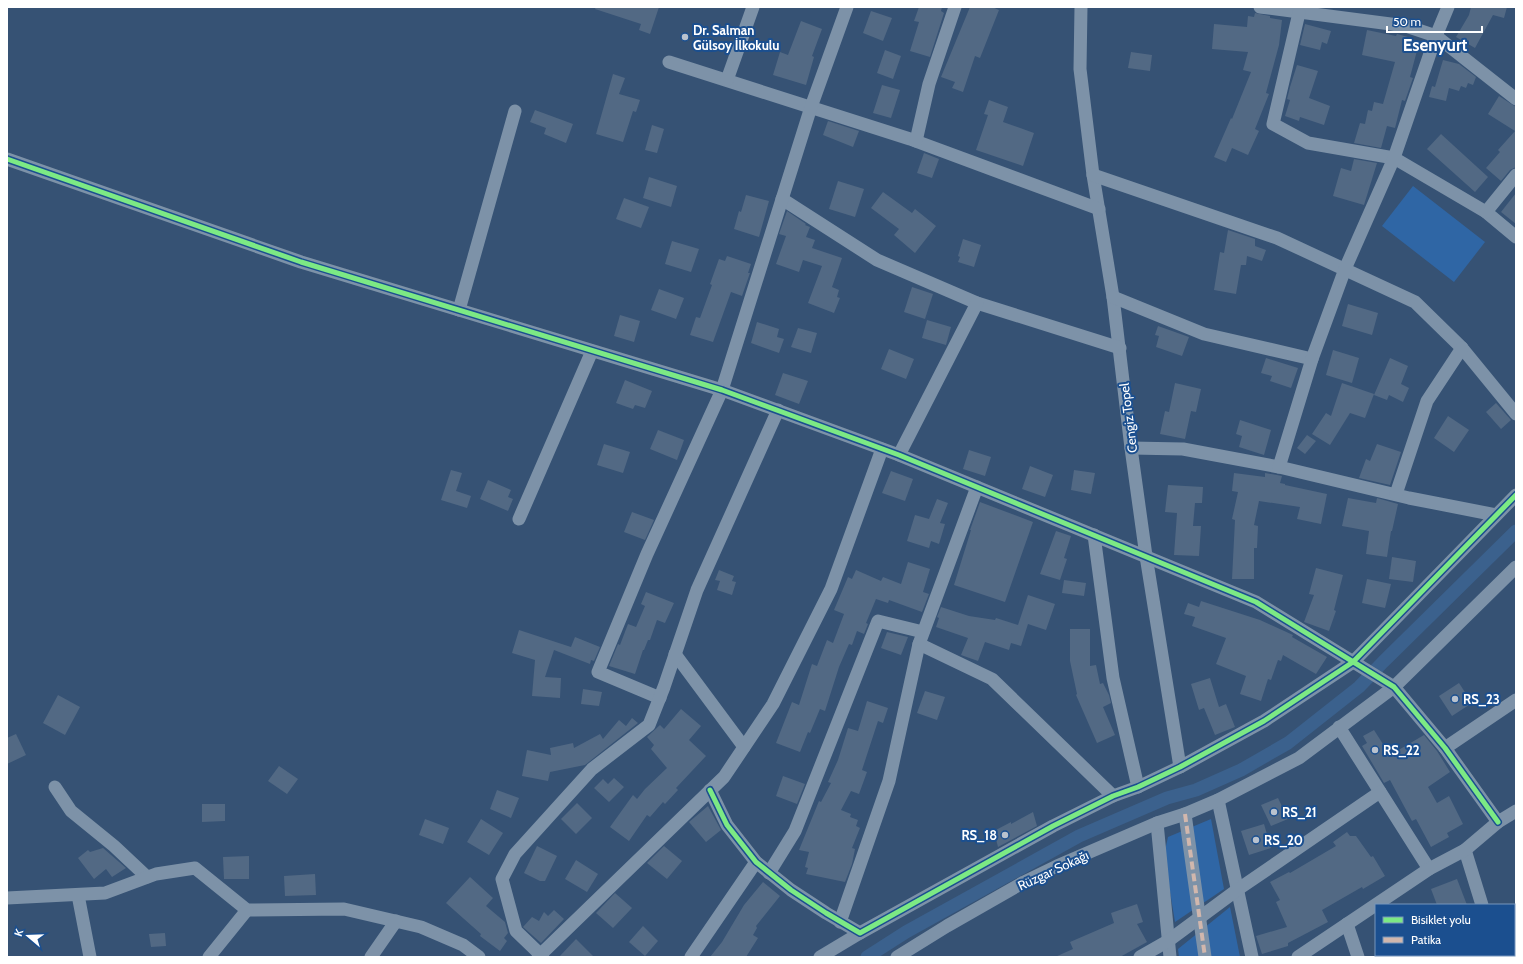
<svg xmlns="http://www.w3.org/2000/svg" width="1523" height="964" font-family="Cabin,sans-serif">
	<rect width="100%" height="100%" fill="#365274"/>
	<!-- green -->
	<g fill="#2f66a5">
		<polygon points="1413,186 1485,242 1454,282 1382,226"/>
		<polygon points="1211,819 1224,889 1175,922 1164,855 1168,837"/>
		<polygon points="1230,907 1240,957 1179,957 1178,949"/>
	</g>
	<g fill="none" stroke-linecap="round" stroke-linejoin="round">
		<!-- canal -->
		<polyline stroke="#3b618d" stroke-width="13" points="867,957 906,932 1079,836 1167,798 1196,790 1241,770 1288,743 1359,687 1383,662 1516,531"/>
	</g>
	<!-- building -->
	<g fill="#526984">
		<polygon points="596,7 659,7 650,34 639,30 641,24 595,9"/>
		<polygon points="919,7 942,7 941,11 944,13 930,57 910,51 919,22 914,21"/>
		<polygon points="970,7 992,7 999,10 980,58 975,56 963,92 952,88 955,82 941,77"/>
		<polygon points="1471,7 1507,7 1504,18 1493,15 1475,48 1456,37 1469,15"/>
		<polygon points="871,11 892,18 883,41 863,33"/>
		<polygon points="1255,13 1270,16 1270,18 1282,20 1279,45 1266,93 1269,94 1255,129 1259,131 1248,155 1232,148 1226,162 1214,157 1231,118 1232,119 1251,72 1243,70 1248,52 1212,49 1214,24 1247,27 1248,16 1254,17"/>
		<polygon points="801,21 822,29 812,56 814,57 806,85 773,75 780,52 788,55"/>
		<polygon points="1305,24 1331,31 1327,44 1322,42 1320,50 1300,45"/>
		<polygon points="1367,30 1396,36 1397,34 1408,37 1407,40 1419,43 1410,77 1413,78 1405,101 1402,100 1395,128 1387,126 1381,148 1354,143 1360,123 1365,124 1368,110 1372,111 1374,102 1383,104 1395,62 1362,55"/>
		<polygon points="885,50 901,56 893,79 877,73"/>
		<polygon points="1131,52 1152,55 1150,71 1128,68"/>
		<polygon points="1443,60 1459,64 1476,77 1473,85 1468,83 1466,88 1461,86 1459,91 1449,88 1446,101 1429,97 1432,86 1435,87"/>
		<polygon points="1297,65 1318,71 1309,98 1330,106 1324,125 1300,117 1299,121 1285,116 1290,100 1287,99 1290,87"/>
		<polygon points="613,74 625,78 619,94 640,100 636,112 633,111 623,142 596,134"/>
		<polygon points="882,85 900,90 891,118 873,113"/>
		<polygon points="1499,96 1516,107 1516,167 1510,170 1501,181 1486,168 1500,152 1498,150 1515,131 1488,114"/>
		<polygon points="989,100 1008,107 1003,122 1034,133 1023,166 976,150 988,115 984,114"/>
		<polygon points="535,110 573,124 566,143 544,134 546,128 530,122"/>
		<polygon points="828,121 859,131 853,147 823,135"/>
		<polygon points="652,125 664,129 657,153 645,150"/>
		<polygon points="1441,134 1488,177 1475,192 1427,149"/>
		<polygon points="924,153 939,159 932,178 917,173"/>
		<polygon points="1354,159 1377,163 1364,205 1333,196 1341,168 1351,171"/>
		<polygon points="649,177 677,186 671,207 643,198"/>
		<polygon points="838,181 864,189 855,217 829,209"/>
		<polygon points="883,192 912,213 915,209 936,226 915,253 894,235 899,229 871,208"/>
		<polygon points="1516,193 1516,224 1501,212"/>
		<polygon points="746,195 769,201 759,237 734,229 739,211 741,212"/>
		<polygon points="624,198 649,207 641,228 616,219"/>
		<polygon points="787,211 806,224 805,225 810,227 806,237 815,240 812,248 842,258 832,287 839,290 837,297 840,298 834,313 808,303 822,266 803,260 799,272 776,264 786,236 779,234"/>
		<polygon points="1228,230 1255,239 1255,246 1266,250 1262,261 1247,256 1246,265 1241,265 1236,294 1214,290 1220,252 1224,253"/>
		<polygon points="963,239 981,245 974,267 958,262 960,257 958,256"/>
		<polygon points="672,241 699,249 691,272 665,264"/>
		<polygon points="727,256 751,264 748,273 750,273 742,296 731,292 713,342 690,335 696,317 700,318 712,285 710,284 719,259 725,261"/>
		<polygon points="912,287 933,294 925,319 904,312"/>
		<polygon points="659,289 684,298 676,319 651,310"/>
		<polygon points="1348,304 1378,313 1372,335 1342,326"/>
		<polygon points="620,315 640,321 634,342 614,336"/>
		<polygon points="927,320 951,327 946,345 922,338"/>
		<polygon points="757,322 779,329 777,337 784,339 779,353 751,343"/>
		<polygon points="1158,326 1189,337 1182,356 1156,347 1159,336 1155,335"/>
		<polygon points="798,328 817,333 811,353 791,347"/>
		<polygon points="889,349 914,359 906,379 881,369"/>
		<polygon points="1333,350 1359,358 1352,383 1326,375"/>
		<polygon points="1266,358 1298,368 1291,388 1270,381 1272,376 1261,373"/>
		<polygon points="1390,358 1408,366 1401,384 1409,388 1403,402 1389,395 1387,400 1374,395"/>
		<polygon points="783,373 808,381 799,404 775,395"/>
		<polygon points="625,380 652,391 645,408 635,405 633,409 616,403"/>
		<polygon points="1175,383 1201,389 1196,412 1191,411 1185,439 1160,434 1165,411 1169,412"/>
		<polygon points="1342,383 1374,394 1365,418 1350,413 1330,445 1312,434 1326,413 1331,416"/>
		<polygon points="1496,403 1511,420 1501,429 1486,412"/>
		<polygon points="1448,416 1469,430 1454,452 1434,438"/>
		<polygon points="1240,420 1271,430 1264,455 1239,447 1242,436 1236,434"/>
		<polygon points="658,430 684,440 677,460 650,449"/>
		<polygon points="1307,435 1316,441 1305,454 1297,448"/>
		<polygon points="604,444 630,452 623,473 597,465"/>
		<polygon points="1377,444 1401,452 1390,485 1359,478 1366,459 1370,461"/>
		<polygon points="969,450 991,457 985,476 963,469"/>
		<polygon points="1030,466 1053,475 1045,497 1022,489"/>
		<polygon points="451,470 462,473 456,491 471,496 467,508 441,500"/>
		<polygon points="1074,470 1095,473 1091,494 1071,490"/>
		<polygon points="891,471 913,479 905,501 882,493"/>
		<polygon points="1234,473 1265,477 1265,473 1277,475 1282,476 1280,483 1285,484 1285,485 1327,494 1321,524 1297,519 1300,507 1259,501 1254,525 1258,526 1257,548 1254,548 1254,579 1232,579 1235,520 1232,519 1238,492 1232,491"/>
		<polygon points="488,480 511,490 508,497 513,499 508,511 480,499"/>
		<polygon points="1168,485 1203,487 1202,503 1195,503 1193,526 1201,526 1199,556 1174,555 1177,513 1165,512"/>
		<polygon points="1348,498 1376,503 1377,498 1398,504 1392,531 1391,531 1387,557 1366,554 1369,531 1342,526"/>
		<polygon points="937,499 948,503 940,523 945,524 939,544 931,541 929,548 907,541 915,515 929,519"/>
		<polygon points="980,502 1033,522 1005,602 954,585 971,530 970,530"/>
		<polygon points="632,512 654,520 645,540 624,532"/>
		<polygon points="1056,531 1071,536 1064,558 1067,559 1060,580 1040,574"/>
		<polygon points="1392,557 1416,561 1413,582 1389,579"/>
		<polygon points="908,562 930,569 923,592 929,594 922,612 889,600 888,603 876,599 866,623 868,624 864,634 857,631 852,645 849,644 839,667 825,711 820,709 810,733 808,732 800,752 776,743 792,702 799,705 812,664 817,666 827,640 833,643 844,614 834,610 848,577 852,579 856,570 881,581 883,577 901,584"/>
		<polygon points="1316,568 1343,575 1334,610 1336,611 1329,631 1304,622 1314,595 1309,594"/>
		<polygon points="719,570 734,576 732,581 736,582 732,595 717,590 720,581 715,580"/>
		<polygon points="1367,579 1391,584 1385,608 1362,603"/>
		<polygon points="1064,580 1086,583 1084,596 1062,593"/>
		<polygon points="646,592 674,603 665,623 657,620 650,640 648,640 644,650 643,650 635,674 609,666 618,644 620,645 628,624 636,627 645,606 641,604"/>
		<polygon points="1028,595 1055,604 1046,630 1028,624 1021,646 1011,643 1009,650 985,642 978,661 961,655 968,638 936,627 939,618 937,617 941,607 969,616 995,620 996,618 1018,625"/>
		<polygon points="1201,601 1260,620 1293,635 1292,637 1327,657 1316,674 1283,655 1281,661 1278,660 1271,680 1268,679 1261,701 1240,694 1246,676 1216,664 1226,638 1192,626 1195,617 1184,614 1188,603 1199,607"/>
		<polygon points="1070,629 1090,629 1090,666 1096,665 1100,684 1103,683 1109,695 1111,703 1103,707 1115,735 1097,743 1076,695 1077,694 1070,661"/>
		<polygon points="519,630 571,647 575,637 600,647 594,661 591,660 590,664 554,650 545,677 561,678 560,698 532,696 535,660 512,653"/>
		<polygon points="887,632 908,637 901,655 881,648"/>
		<polygon points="1210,678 1219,707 1226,704 1235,727 1215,735 1204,708 1199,710 1191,684"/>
		<polygon points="1459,683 1472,703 1452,716 1439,696"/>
		<polygon points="583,689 602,692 599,706 581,704"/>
		<polygon points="925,691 945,697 937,720 917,713"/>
		<polygon points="58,695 80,707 65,735 43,723"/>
		<polygon points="867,701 888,708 883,723 878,721 862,770 867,772 859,794 851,791 841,810 851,814 850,817 858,820 856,826 860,828 852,848 855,849 852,864 845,882 806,874 808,868 805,867 809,852 799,850 819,801 821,802 831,783 828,782 838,760 848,728 858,731"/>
		<polygon points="681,709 701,726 689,740 706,756 676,788 678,790 665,804 663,802 650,817 647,815 629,841 610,827 633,795 637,799 645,789 667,768 651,749 654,745 647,737 660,725 664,729"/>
		<polygon points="632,718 638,723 585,765 550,772 548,781 522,776 527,750 551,755 550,748 573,743 574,748 600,734 603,739 619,720 626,726"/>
		<polygon points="1374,730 1390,755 1424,735 1437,751 1450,772 1428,787 1437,803 1449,796 1463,824 1447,833 1449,837 1431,847 1416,819 1412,821 1390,780 1384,783 1362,746 1367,743 1363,736"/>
		<polygon points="16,734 26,755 7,764 7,738"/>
		<polygon points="279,766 298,779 287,794 268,781"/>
		<polygon points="783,776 805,784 797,804 776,796"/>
		<polygon points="614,778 624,787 609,802 594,788 603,779 608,784"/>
		<polygon points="497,790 519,798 511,818 490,809"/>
		<polygon points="1278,798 1288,819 1271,826 1261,805"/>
		<polygon points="577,803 592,818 576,834 561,819"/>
		<polygon points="202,804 225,804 225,821 202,822"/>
		<polygon points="708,806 721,830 706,842 689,822"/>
		<polygon points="1033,812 1037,826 998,847 994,831 1011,822 1011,824"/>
		<polygon points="425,819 449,828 443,844 419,835"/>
		<polygon points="481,819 503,833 489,855 467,842"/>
		<polygon points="1264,824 1271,848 1249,855 1241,831"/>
		<polygon points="1347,832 1350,836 1356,836 1371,857 1373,856 1385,876 1363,889 1362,887 1322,910 1328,922 1288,943 1288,946 1262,954 1256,936 1287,927 1276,902 1280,900 1270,882 1289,872 1290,873 1336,846 1333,842"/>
		<polygon points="537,846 557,856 545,881 540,881 524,873"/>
		<polygon points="664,846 682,861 667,879 647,863"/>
		<polygon points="103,848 126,868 112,877 106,869 94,879 78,858 88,850 90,852"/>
		<polygon points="249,856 249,879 224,879 223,857"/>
		<polygon points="576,860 598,874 587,892 565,879"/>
		<polygon points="315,874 316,895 285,896 284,876"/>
		<polygon points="470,877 493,898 486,906 505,922 508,933 504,938 507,941 500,951 480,936 481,934 446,903"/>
		<polygon points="1457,879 1467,905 1437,905 1431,889"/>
		<polygon points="763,882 780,896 756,926 757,928 753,935 758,938 746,957 710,957 722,942 744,905"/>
		<polygon points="615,893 632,908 613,928 596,913"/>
		<polygon points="1137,904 1143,922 1137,924 1147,942 1120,957 1055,957 1073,949 1070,942 1114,923 1111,913"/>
		<polygon points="554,910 564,919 541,943 523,927 532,917 539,921 544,912 548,916"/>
		<polygon points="643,926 658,941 645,956 629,942"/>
		<polygon points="165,933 166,946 151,947 149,934"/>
		<polygon points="576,939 594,957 559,957"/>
	</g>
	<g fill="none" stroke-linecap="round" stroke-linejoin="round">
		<!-- minor -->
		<g stroke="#7d92a8" stroke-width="13">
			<polyline points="1081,7 1080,69 1093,175 1113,297 1131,448 1146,556 1180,767"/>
			<polyline points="1260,7 1406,26 1436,36 1516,99"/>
			<polyline points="1299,13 1273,124 1308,143 1394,158 1486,212 1516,237"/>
			<polyline points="669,62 910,139 1099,209"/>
			<polyline points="727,80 753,7"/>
			<polyline points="916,141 929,84 955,7"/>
			<polyline points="7,159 301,262 722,390 899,455 1256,602 1394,687 1445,748 1498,822"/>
			<polyline points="1093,175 1277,238 1415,302 1462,348 1516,414"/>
			<polyline points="782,199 877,260 977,303 1120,348"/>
			<polyline points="1486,212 1516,175"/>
			<polyline points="1113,297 1204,334 1312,359"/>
			<polyline points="459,310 515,111"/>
			<polyline points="1131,448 1183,449 1279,467 1409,498 1496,515"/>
			<polyline points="899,455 977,303"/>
			<polyline points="1279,467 1312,359 1345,269 1394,158 1436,36 1448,7"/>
			<polyline points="1396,494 1427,401 1462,348"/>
			<polyline points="519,519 592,351"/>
			<polyline points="1094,535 1113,678 1138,787"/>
			<polyline points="919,644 992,679 1113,796"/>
			<polyline points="675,654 744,747"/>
			<polyline points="660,698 598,672 647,554 722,390 811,107 847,7"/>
			<polyline points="1339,727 1429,869"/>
			<polyline points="1445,748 1516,700"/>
			<polyline points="55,787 71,811 114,846 147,877"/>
			<polyline points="710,790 727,825 756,862 791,890 826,913 860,933 1053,826 1113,796 1138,787 1180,767 1264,721 1353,662 1516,495"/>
			<polyline points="1218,800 1252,957"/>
			<polyline points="1185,814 1205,957"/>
			<polyline points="1157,823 1170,957"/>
			<polyline points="1465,850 1482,905"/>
			<polyline points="769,873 795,831 878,621 923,632"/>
			<polyline points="78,895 90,957"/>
			<polyline points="7,898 105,893 156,874 195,868 247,910 344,909 421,927 463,945 479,957"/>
			<polyline points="840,922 889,781 919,644 977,487"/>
			<polyline points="1347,924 1358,957"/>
			<polyline points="1514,951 1516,951"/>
			<polyline points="1498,956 1502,955"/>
			<polyline points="209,957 247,910"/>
			<polyline points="371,957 396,921"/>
			<polyline points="538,957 724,777 773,704 831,589 882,449"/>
			<polyline points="543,957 516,931 502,879 515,854 592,769 649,725 664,687 697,590 778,410"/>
			<polyline points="691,957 756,862"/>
			<polyline points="820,957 860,933"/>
			<polyline points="897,957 947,926 1024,882 1057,866 1157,823 1185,814 1218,800 1299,758 1394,687 1516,567"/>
			<polyline points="1140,957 1168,941 1237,890 1380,792"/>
			<polyline points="1298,957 1429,869 1465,850 1498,822 1516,811"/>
		</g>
		<!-- quiet -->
		<polyline stroke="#d1b7ad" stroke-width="4" stroke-dasharray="8 4" stroke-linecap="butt" points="1185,814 1205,957"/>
		<defs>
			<g id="cycleway">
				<polyline points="7,159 301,262 722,390 899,455 1256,602 1394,687 1445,748 1498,822"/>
				<polyline points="710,790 727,825 756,862 791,890 826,913 860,933 1053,826 1113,796 1138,787 1180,767 1264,721 1353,662 1516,495"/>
			</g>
		</defs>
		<!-- cycleway casing -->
		<use href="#cycleway" stroke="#1b4f8f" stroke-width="8"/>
		<!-- cycleway -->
		<use href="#cycleway" stroke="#7ce984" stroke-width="5"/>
	</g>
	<!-- markers -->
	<g fill="#b9c2ce" stroke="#1b4f8f" stroke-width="1.5">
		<circle cx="685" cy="37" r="4"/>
		<circle cx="1455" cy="699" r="4"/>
		<circle cx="1375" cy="750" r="4"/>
		<circle cx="1274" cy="812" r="4"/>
		<circle cx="1005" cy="835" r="4"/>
		<circle cx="1256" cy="840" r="4"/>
	</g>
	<g text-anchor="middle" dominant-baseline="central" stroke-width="4" stroke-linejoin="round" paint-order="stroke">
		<!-- poi labels -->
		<g font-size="13" font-weight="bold" fill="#fff" stroke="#1b4f8f" text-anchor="start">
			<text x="693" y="30">Dr. Salman<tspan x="693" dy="15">Gülsoy İlkokulu</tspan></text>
			<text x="1463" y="699">RS_23</text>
			<text x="1383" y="750">RS_22</text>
			<text x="1282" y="812">RS_21</text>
			<text x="997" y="835" text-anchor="end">RS_18</text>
			<text x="1264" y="840">RS_20</text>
		</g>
		<!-- street labels -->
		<g font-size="13" fill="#fff" stroke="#1b4f8f">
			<text transform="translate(1128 418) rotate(-97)">Cengiz Topel</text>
			<text transform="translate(1053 870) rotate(-25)">Rüzgar Sokağı</text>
		</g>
		<!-- district labels -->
		<g font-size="17" font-weight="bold" fill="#fff" stroke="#1b4f8f">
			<text x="1435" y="45">Esenyurt</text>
		</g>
	</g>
	<!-- border -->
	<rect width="1523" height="964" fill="none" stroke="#ffffff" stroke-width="16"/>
	<!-- legend -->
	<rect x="1375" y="904" width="140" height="52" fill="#1b4f8f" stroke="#7695bc"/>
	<rect x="1383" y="917" width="20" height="6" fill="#7ce984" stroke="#7695bc"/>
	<text x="1411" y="924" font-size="12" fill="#ffffff">Bisiklet yolu</text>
	<rect x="1383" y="937" width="20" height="6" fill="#d1b7ad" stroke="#7695bc"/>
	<text x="1411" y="944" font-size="12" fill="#ffffff">Patika</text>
	<!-- north arrow -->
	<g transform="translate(28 936) rotate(289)" stroke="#1b4f8f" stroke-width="3" paint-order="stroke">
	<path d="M0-3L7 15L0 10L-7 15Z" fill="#ffffff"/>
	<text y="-6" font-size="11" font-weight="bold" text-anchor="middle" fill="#ffffff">K</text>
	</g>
	<!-- scale -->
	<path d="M1387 26v6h95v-6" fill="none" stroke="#ffffff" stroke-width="2"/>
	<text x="1393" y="26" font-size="12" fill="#ffffff" stroke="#1b4f8f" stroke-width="3" paint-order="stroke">50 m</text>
</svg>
